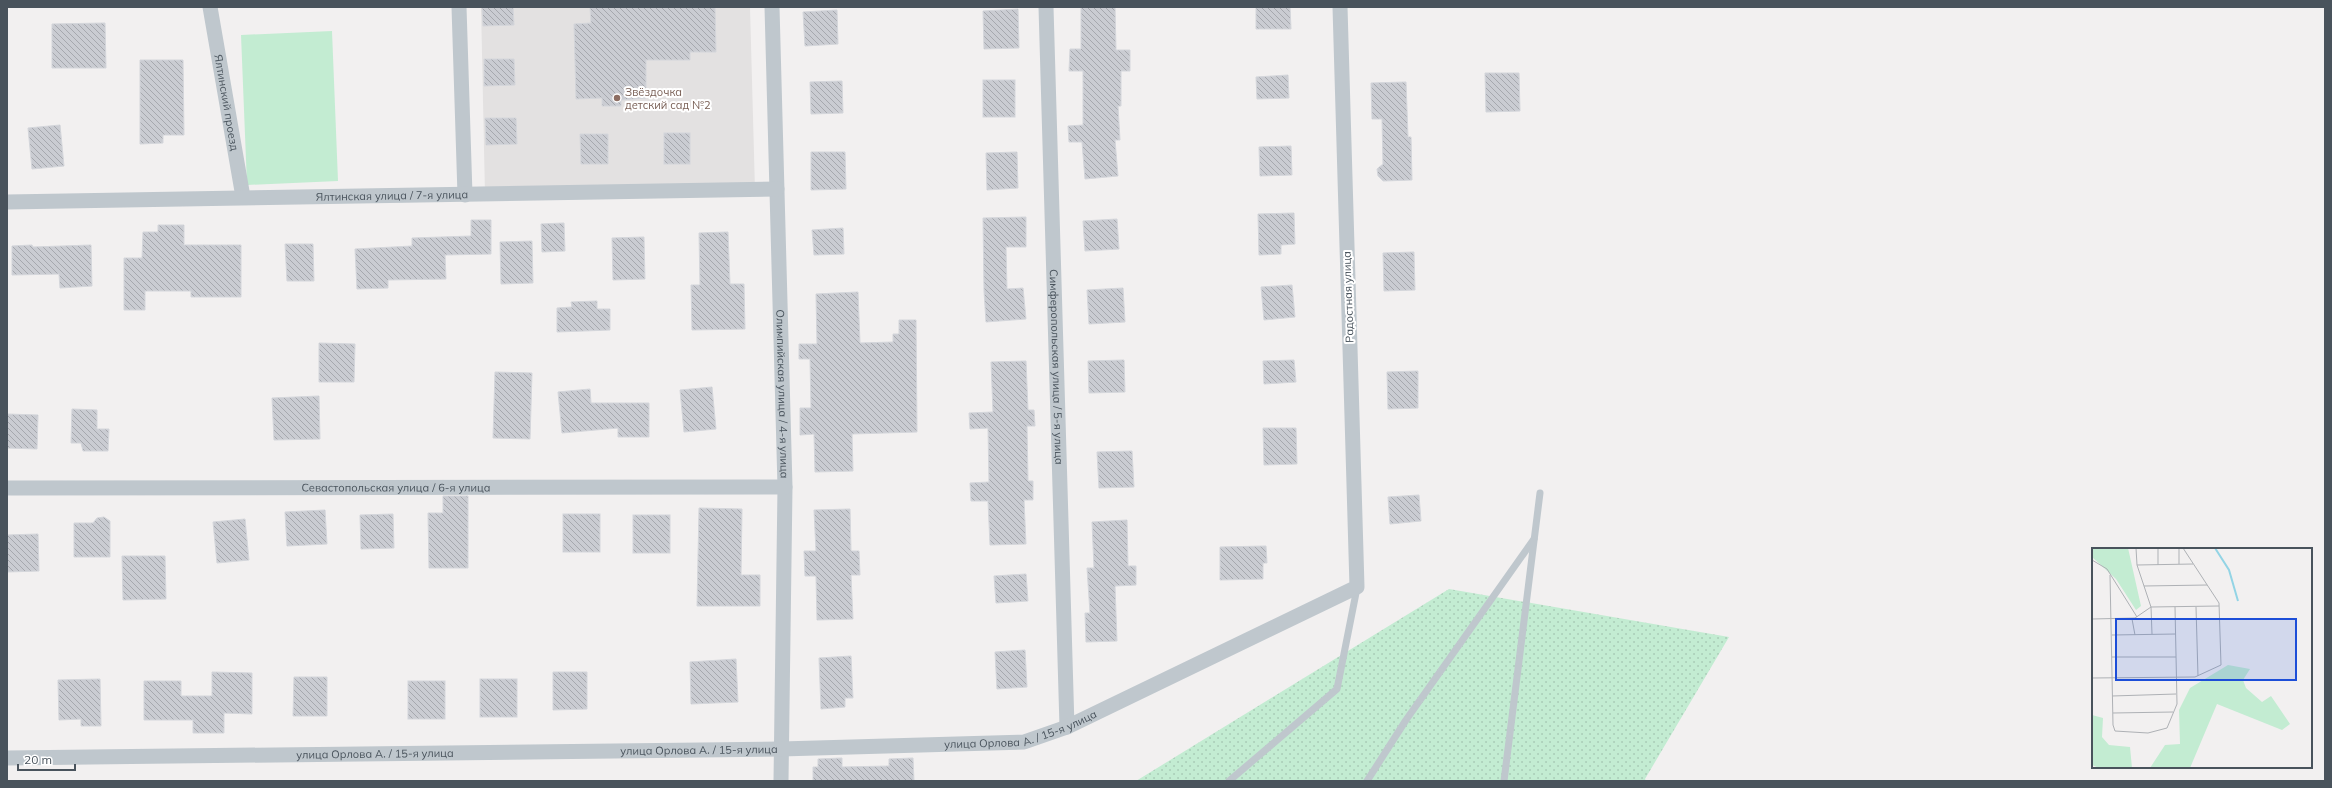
<svg xmlns="http://www.w3.org/2000/svg" width="2332" height="788" font-family="Mulish,sans-serif">
	<defs>
		<pattern id="garden-dots" width="8" height="8" patternUnits="userSpaceOnUse"><rect width="8" height="8" fill="#c3ecd2"/><path d="M2 2h.1M6 6h.1" fill="none" stroke="#a9ccb7" stroke-width="1.8" stroke-linecap="round"/></pattern>
		<pattern id="building-back-hatch" width="6" height="6" patternUnits="userSpaceOnUse"><rect width="6" height="6" fill="#caccd2"/><path d="M-1 5l2 2M0 0l6 6M5-1l2 2" fill="none" stroke="#a6a8ae"/></pattern>
	</defs>
	<rect width="100%" height="100%" fill="#f2f0f0"/>
	<!-- education -->
	<polygon fill="#e3e1e1" points="481,7 750,7 755,190 485,196"/>
	<!-- park -->
	<polygon fill="#c3ecd2" points="332,31 338,181 247,185 241,35"/>
	<!-- garden -->
	<polygon fill="url(#garden-dots)" points="1449,589 1729,637 1645,779 1646,781 1136,781"/>
	<!-- building -->
	<g fill="url(#building-back-hatch)" stroke="#d4d6db">
		<polygon points="482,7 513,7 514,25 483,26"/>
		<polygon points="590,7 715,7 716,52 690,52 690,60 646,60 646,98 621,100 621,106 602,106 602,98 576,99 574,24 591,23"/>
		<polygon points="1081,7 1115,7 1116,50 1130,50 1130,71 1121,71 1121,106 1118,106 1120,140 1115,140 1118,176 1085,179 1082,142 1069,142 1068,126 1083,125 1083,71 1069,71 1070,49 1081,49"/>
		<polygon points="1256,7 1290,7 1291,29 1256,29"/>
		<polygon points="1018,9 1019,48 984,49 983,11"/>
		<polygon points="837,10 838,44 805,46 803,12"/>
		<polygon points="105,23 106,68 52,68 52,24"/>
		<polygon points="484,59 514,59 515,85 484,86"/>
		<polygon points="140,60 183,60 184,135 163,135 163,143 140,144"/>
		<polygon points="1485,73 1519,73 1520,111 1486,112"/>
		<polygon points="1288,75 1289,98 1257,99 1256,77"/>
		<rect x="983" y="80" width="32" height="37"/>
		<polygon points="842,81 843,113 811,114 810,82"/>
		<polygon points="1406,82 1408,137 1411,137 1412,180 1383,181 1378,176 1377,169 1383,164 1382,119 1372,119 1371,83"/>
		<polygon points="485,118 516,118 517,144 486,145"/>
		<polygon points="60,125 64,166 32,169 28,128"/>
		<rect x="664" y="133" width="26" height="31"/>
		<polygon points="580,134 608,134 608,164 581,164"/>
		<polygon points="1291,146 1292,175 1260,176 1259,147"/>
		<polygon points="811,152 845,152 846,189 811,190"/>
		<polygon points="1017,152 1018,188 987,190 986,153"/>
		<polygon points="1294,213 1295,244 1281,245 1281,254 1259,255 1258,214"/>
		<polygon points="1026,217 1026,247 1006,247 1007,289 1023,288 1026,319 986,322 984,291 983,218"/>
		<polygon points="1117,219 1119,249 1085,251 1083,221"/>
		<polygon points="471,220 491,220 491,254 445,255 446,279 388,280 388,288 357,289 355,249 412,246 412,238 471,236"/>
		<polygon points="564,223 565,251 542,252 541,224"/>
		<polygon points="158,225 184,225 184,245 241,245 241,297 191,297 191,291 145,291 145,310 124,310 124,258 142,258 143,232 158,232"/>
		<polygon points="843,228 844,254 814,255 812,230"/>
		<polygon points="728,232 730,284 744,284 745,329 692,330 691,285 700,285 699,233"/>
		<polygon points="644,237 645,279 613,280 612,238"/>
		<polygon points="532,241 533,283 501,284 500,242"/>
		<polygon points="285,244 313,244 314,281 287,281"/>
		<polygon points="32,245 33,247 91,245 92,286 60,288 59,274 12,275 12,246"/>
		<polygon points="1414,252 1415,290 1384,291 1383,253"/>
		<polygon points="1292,285 1295,317 1264,320 1261,287"/>
		<polygon points="1123,288 1125,322 1089,324 1087,290"/>
		<polygon points="858,292 860,343 893,342 893,334 899,334 899,320 916,320 917,432 852,434 853,471 815,472 814,434 800,435 800,408 811,408 810,359 799,359 799,344 817,344 816,294"/>
		<polygon points="597,301 597,309 610,309 610,330 557,332 557,308 572,307 571,302"/>
		<polygon points="319,343 355,344 354,382 319,382"/>
		<polygon points="1124,360 1125,392 1089,393 1088,361"/>
		<polygon points="1294,360 1296,382 1264,384 1263,361"/>
		<polygon points="1026,361 1028,410 1034,410 1035,426 1027,426 1028,481 1033,481 1033,500 1024,500 1026,544 990,545 988,501 971,501 970,483 989,482 988,428 970,429 969,413 993,412 991,362"/>
		<polygon points="1418,371 1418,408 1388,409 1387,372"/>
		<polygon points="495,372 532,373 530,439 493,438"/>
		<polygon points="712,387 716,429 684,432 680,390"/>
		<polygon points="590,389 591,403 649,403 649,437 618,437 618,428 562,433 558,392"/>
		<polygon points="319,396 320,439 274,440 272,398"/>
		<polygon points="72,409 97,410 97,429 109,429 108,451 83,451 81,443 71,443"/>
		<polygon points="7,414 38,415 37,449 7,448"/>
		<polygon points="1263,428 1296,428 1297,464 1264,465"/>
		<polygon points="1132,451 1134,487 1099,488 1097,452"/>
		<polygon points="1419,495 1421,521 1390,524 1388,497"/>
		<polygon points="443,496 468,496 468,568 429,568 428,513 443,513"/>
		<polygon points="699,508 742,509 741,575 760,575 760,606 697,606"/>
		<polygon points="850,509 851,551 859,551 860,575 851,575 853,619 817,620 816,576 805,576 804,551 816,551 814,510"/>
		<polygon points="325,510 327,544 287,546 285,512"/>
		<polygon points="393,514 394,548 361,549 360,515"/>
		<rect x="563" y="514" width="37" height="38"/>
		<rect x="633" y="515" width="37" height="38"/>
		<polygon points="104,517 110,521 110,557 74,557 74,523 93,523 97,518"/>
		<polygon points="245,519 249,560 217,563 213,522"/>
		<polygon points="1127,520 1128,566 1136,566 1136,585 1115,586 1117,641 1086,642 1085,613 1090,613 1087,568 1094,568 1092,522"/>
		<polygon points="38,534 39,571 7,572 7,535"/>
		<polygon points="1266,546 1267,563 1263,563 1263,579 1220,580 1220,547"/>
		<polygon points="122,556 165,556 166,599 123,600"/>
		<polygon points="1026,574 1028,601 996,603 994,576"/>
		<polygon points="1025,650 1027,687 997,689 995,652"/>
		<polygon points="851,656 853,698 845,698 845,707 821,709 819,658"/>
		<polygon points="736,659 738,702 691,704 690,662"/>
		<polygon points="212,672 252,673 252,714 224,713 224,733 193,733 193,720 144,720 144,681 181,681 181,696 212,696"/>
		<polygon points="553,672 587,672 587,709 553,710"/>
		<polygon points="294,677 327,677 327,716 293,716"/>
		<polygon points="100,679 101,726 81,726 81,719 59,720 58,680"/>
		<rect x="480" y="679" width="37" height="38"/>
		<rect x="408" y="681" width="37" height="38"/>
		<polygon points="842,758 842,767 889,766 889,759 913,758 914,781 813,781 813,767 818,767 818,759"/>
	</g>
	<g fill="none" stroke-linecap="round" stroke-linejoin="round">
		<!-- service -->
		<g stroke="#bfc7cd" stroke-width="7">
			<polyline points="1229,781 1337,689 1357,588"/>
			<polyline points="1367,781 1406,720 1534,539"/>
			<polyline points="1504,781 1540,493"/>
		</g>
		<!-- minor -->
		<g stroke="#bfc7cd" stroke-width="15">
			<path id="s1" d="M210,7L243,197"/>
			<polyline points="459,7 465,195"/>
			<path id="s2" d="M772,7L785,487L781,781"/>
			<path id="s3" d="M1046,7L1067,727"/>
			<path id="s4" d="M7,202L777,189"/>
			<path id="s5" d="M7,488L785,487"/>
			<path id="s6" d="M7,758L781,749L1024,742L1067,727L1357,587L1340,7"/>
		</g>
	</g>
	<!-- markers -->
	<circle fill="#8d6e63" stroke="#fff" stroke-width="1.5" cx="617" cy="98" r="4"/>
	<g text-anchor="middle" dominant-baseline="central" stroke-width="4" stroke-linejoin="round" paint-order="stroke">
		<!-- education labels -->
		<g font-size="11" fill="#785e54" stroke="#fff" text-anchor="start">
			<text x="625" y="92">Звёздочка<tspan x="625" dy="13">детский сад №2</tspan></text>
		</g>
		<!-- street labels -->
		<g font-size="11" fill="#49535c" stroke="#fff">
			<text stroke="none"><textPath href="#s1" startOffset="97">Ялтинский проезд</textPath></text>
			<text stroke="none"><textPath href="#s4" startOffset="385">Ялтинская улица / 7-я улица</textPath></text>
			<text transform="translate(1348 297) rotate(-92)">Радостная улица</text>
			<text stroke="none"><textPath href="#s3" startOffset="360">Симферопольская улица / 5-я улица</textPath></text>
			<text stroke="none"><textPath href="#s2" startOffset="387">Олимпийская улица / 4-я улица</textPath></text>
			<text stroke="none"><textPath href="#s5" startOffset="389">Севастопольская улица / 6-я улица</textPath></text>
			<text stroke="none"><textPath href="#s6" startOffset="1016">улица Орлова А. / 15-я улица</textPath></text>
			<text stroke="none"><textPath href="#s6" startOffset="692">улица Орлова А. / 15-я улица</textPath></text>
			<text stroke="none"><textPath href="#s6" startOffset="368">улица Орлова А. / 15-я улица</textPath></text>
		</g>
	</g>
	<!-- overview -->
	<g transform="translate(2092 548)">
		<rect width="220" height="220" fill="#f2f0f0"/>
		<path d="M0,0H36L49,58L44,62L24,31L0,9ZM136,117L158,121L151,132L154,140L170,154L179,148L198,176L190,182L125,156L98,220H58L73,197L88,196L87,162L98,140ZM0,167L11,170L10,189L17,197L38,199L40,220H7L0,217Z" fill="#c3ecd2"/>
		<path fill="none" stroke="#93d4e5" stroke-width="2" d="M123,0L137,22L146,53"/>
		<path fill="none" stroke="#aeb1b5" stroke-width="1" d="M44,0L45,17L59,59L60,86M66,0V17M87,0V16M0,12L15,21L45,69M45,17L101,16M18,27L21,177L23,183L56,185L75,180L85,156L83,59M52,38L115,37M104,59L106,128M0,71L43,70L59,59L127,58M40,71L43,87M20,87L84,86M20,109H84M0,130L103,129L129,117L127,55L91,0M20,148L84,146M21,165L81,164"/>
		<path fill="#1d4ed8" fill-opacity="0.15" stroke="#1d4ed8" stroke-width="2" d="M24,71H204V132H24Z"/>
		<rect width="220" height="220" fill="none" stroke="#49535c" stroke-width="2"/>
	</g>
	<!-- border -->
	<rect width="2332" height="788" fill="none" stroke="#49535c" stroke-width="16"/>
	<!-- scale -->
	<path d="M18 764v6h57v-6" fill="none" stroke="#49535c" stroke-width="2"/>
	<text x="24" y="764" font-size="12" fill="#49535c" stroke="#ffffff" stroke-width="3" paint-order="stroke">20 m</text>
</svg>
